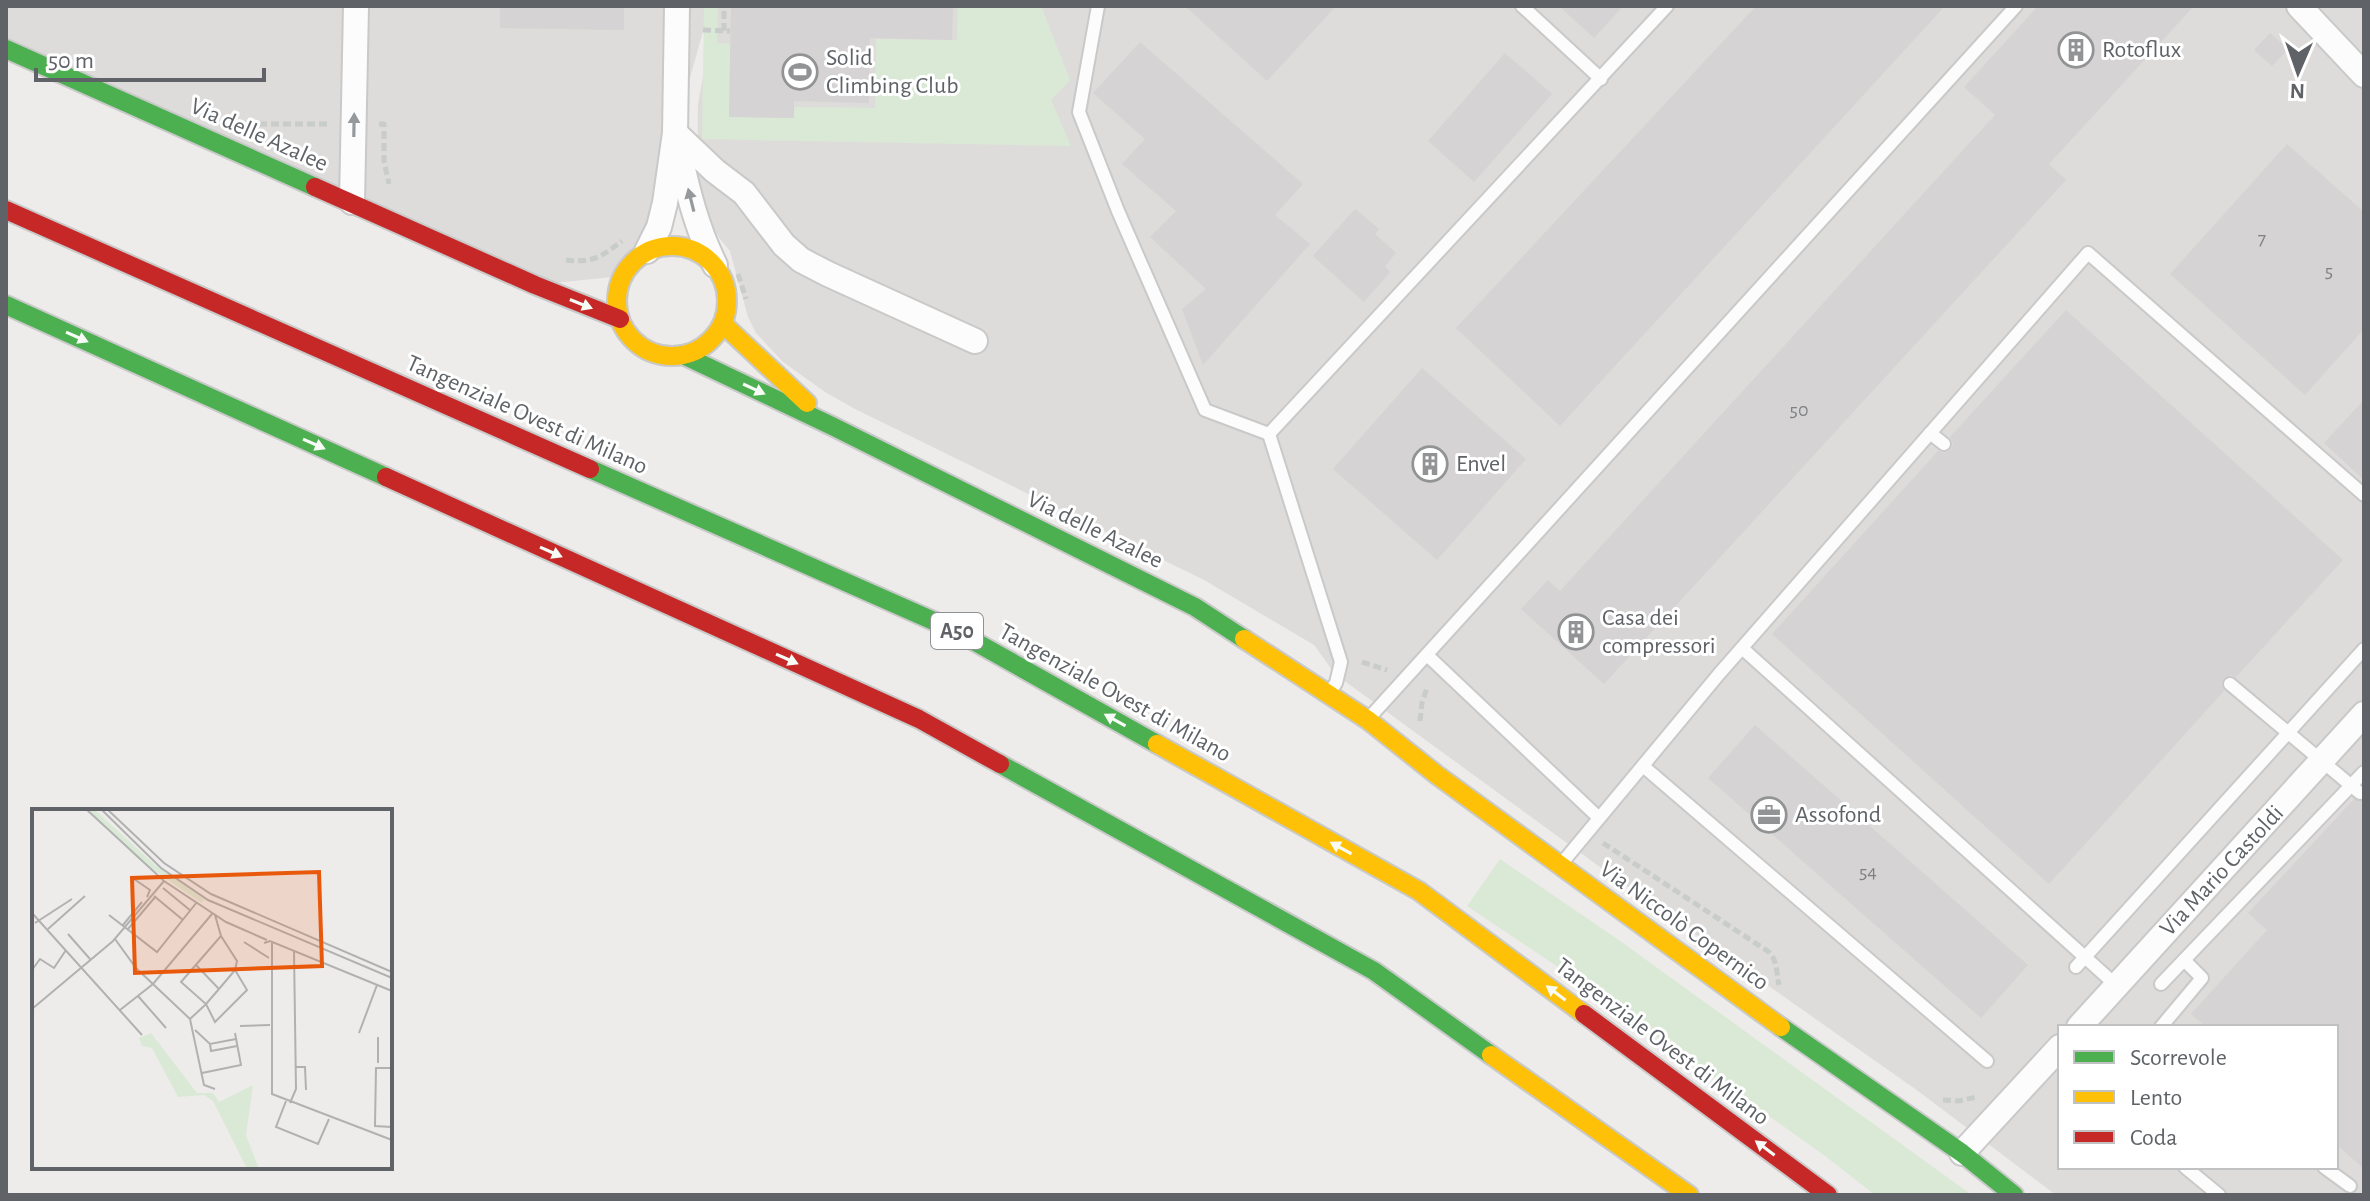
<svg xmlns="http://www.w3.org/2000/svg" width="2370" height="1201" font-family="'Alegreya Sans',sans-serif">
	<rect width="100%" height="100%" fill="#eeecea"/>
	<!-- industrial -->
	<g fill="#dedcda" fill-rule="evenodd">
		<polygon points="6,6 710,6 652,215 622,276 535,285 6,48"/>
		<path d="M716,6H2364V1195H2056L1918,1091L1615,878L1335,674L1314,645L1204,580L855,409L825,392L783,362L756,333L748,317L730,251L720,239L707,216L697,189L698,104ZM2060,1027H2336V1167H2060Z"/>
	</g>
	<!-- green -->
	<g fill="#dae9d6">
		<polygon points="704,6 718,6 717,43 730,44 729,117 794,118 794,107 875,108 876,39 957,40 958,6 1041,6 1070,80 1051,100 1071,146 702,139"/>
		<polygon points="1500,859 1616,938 1972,1195 1875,1195 1825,1156 1592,990 1467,906"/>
	</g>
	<!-- building -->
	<g fill="#d5d3d3">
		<polygon points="500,6 624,6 624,30 500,28"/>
		<polygon points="731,6 953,6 952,40 870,38 869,103 794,101 794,118 729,117"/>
		<polygon points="1185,6 1336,6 1267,81"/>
		<polygon points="1559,6 1623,6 1594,38"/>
		<polygon points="1756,6 1945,6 1560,426 1456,328"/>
		<polygon points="2038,6 2194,6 2049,164 2066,180 1604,684 1521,609 1548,580 1560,591 1995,115 1964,87"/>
		<polygon points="2270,33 2288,49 2272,66 2254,50"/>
		<polygon points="1140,42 1303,184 1275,215 1310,244 1203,365 1182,309 1206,289 1150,237 1176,211 1122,164 1145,139 1093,93"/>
		<polygon points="1505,53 1552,94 1474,182 1428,141"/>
		<polygon points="2287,144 2364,212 2364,329 2305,395 2170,274"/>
		<polygon points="1355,209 1379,229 1375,234 1396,253 1385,266 1390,272 1364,302 1313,256"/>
		<polygon points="2066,310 2343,560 2236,677 2231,675 2224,678 2221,683 2224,691 2049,884 1772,634 1938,451 1944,453 1951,450 1953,444 1950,437"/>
		<polygon points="1422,368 1526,459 1437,560 1333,469"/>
		<polygon points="2364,400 2364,480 2324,443"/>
		<polygon points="1755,725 2028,965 1981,1018 1708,778"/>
		<polygon points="2354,799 2364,801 2364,1169 2336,1144 2336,1027 2206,1027 2191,1014 2267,930 2248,913"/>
	</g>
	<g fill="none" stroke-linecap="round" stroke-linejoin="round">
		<defs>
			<g id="lane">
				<polyline points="1098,6 1079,112 1118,211 1205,410 1269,434"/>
				<polyline points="1522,6 1601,79"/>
				<polyline points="1930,433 1944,444"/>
				<polyline points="1742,648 2117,986"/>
				<polyline points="1427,655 1599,818"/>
				<polyline points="2230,684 2360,793"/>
				<polyline points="1331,690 1336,683 1341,662 1269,434 1667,6"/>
				<polyline points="1370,717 2016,6"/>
				<polyline points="1643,766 1987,1061"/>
				<polyline points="1562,863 1719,674 2088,253 2364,495"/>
				<polyline points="2076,967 2364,649"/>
				<polyline points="2161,984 2364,772"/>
				<polyline points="2161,1027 2202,978 2184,960"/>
				<polyline points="2185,1167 2219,1195"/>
				<polyline points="2324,1167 2350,1186"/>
			</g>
			<g id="street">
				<polyline points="2299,6 2364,75"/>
				<polyline points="675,133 715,171 744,193 784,245 801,260 828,274 975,341"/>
				<path d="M678,147C687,188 696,227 715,265"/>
				<polyline points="352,202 356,6"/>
				<polyline points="647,251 659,227 665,203 675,133 677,6"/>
				<polyline points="2079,1027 2364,714"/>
				<polyline points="1962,1153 2060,1047"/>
			</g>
			<g id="fast">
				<polyline points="6,49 315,187"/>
				<polyline points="6,305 386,477"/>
				<polyline points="683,355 832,426 1195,607 1244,639"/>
				<polyline points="590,469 954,630 1157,744"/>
				<polyline points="1000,764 1374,971 1491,1055"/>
				<polyline points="1781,1027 1962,1153 2014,1195"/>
			</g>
			<g id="slow">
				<circle cx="672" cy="301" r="55"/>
				<polyline points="723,324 807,403"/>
				<polyline points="1244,639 1368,720 1437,775 1781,1027"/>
				<polyline points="1157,744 1419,891 1584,1014"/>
				<polyline points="1491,1055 1689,1195"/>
			</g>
			<g id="jam">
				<polyline points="315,187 535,285 620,319"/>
				<polyline points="6,210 590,469"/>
				<polyline points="386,477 919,719 1000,764"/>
				<polyline points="1584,1014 1828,1195"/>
			</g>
		</defs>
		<!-- lane casing -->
		<use href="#lane" stroke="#c9c9c9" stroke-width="16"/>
		<!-- street casing -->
		<use href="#street" stroke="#c9c9c9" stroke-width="28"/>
		<!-- fast casing -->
		<use href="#fast" stroke="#c8c9c9" stroke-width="22"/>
		<!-- slow casing -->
		<use href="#slow" stroke="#c8c9c9" stroke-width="22"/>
		<!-- jam casing -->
		<use href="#jam" stroke="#c8c9c9" stroke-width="22"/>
		<!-- path -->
		<g stroke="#c8ccca" stroke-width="5" stroke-dasharray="8 4" stroke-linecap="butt">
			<polyline points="703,30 730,31"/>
			<polyline points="724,31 724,6"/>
			<polyline points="259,124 329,124"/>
			<polyline points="379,124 384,124 384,161 389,184"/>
			<path d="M566,260C593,263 601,257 622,241"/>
			<polyline points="738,274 746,299"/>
			<polyline points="1362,662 1387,670"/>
			<polyline points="1420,721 1422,703 1427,688"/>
			<path d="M1603,843L1769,952C1778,962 1776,972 1779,985"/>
			<polyline points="1943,1100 1958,1101 1977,1097"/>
		</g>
		<!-- lane -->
		<use href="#lane" stroke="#fcfcfc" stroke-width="12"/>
		<!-- street -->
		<use href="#street" stroke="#fcfcfc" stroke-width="24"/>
		<!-- fast -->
		<use href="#fast" stroke="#4caf50" stroke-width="18"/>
		<!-- slow -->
		<use href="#slow" stroke="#ffc107" stroke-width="18"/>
		<!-- jam -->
		<use href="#jam" stroke="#c62828" stroke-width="18"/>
	</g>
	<!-- one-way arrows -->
	<defs><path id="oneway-solid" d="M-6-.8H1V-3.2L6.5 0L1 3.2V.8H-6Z" transform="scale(2)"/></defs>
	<g fill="#96999b">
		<use href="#oneway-solid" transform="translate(354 125) rotate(-89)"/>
		<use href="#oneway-solid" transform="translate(691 200) rotate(-104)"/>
	</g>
	<g fill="#f6fbf6">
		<use href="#oneway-solid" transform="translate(581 304) rotate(22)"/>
		<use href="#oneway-solid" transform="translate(77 337) rotate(24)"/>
		<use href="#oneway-solid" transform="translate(754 389) rotate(25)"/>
		<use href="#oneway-solid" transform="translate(314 444) rotate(24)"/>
		<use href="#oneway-solid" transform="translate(551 552) rotate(24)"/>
		<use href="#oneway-solid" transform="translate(787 659) rotate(24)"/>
		<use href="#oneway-solid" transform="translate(1115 720) rotate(-151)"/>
		<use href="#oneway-solid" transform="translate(1341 848) rotate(-151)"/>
		<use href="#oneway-solid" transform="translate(1556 993) rotate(-143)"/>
		<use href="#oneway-solid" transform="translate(1765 1148) rotate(-143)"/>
	</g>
	<!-- icons -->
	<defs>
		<symbol id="building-ring" viewBox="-11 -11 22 22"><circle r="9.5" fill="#fff" stroke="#919395" stroke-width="1.5"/><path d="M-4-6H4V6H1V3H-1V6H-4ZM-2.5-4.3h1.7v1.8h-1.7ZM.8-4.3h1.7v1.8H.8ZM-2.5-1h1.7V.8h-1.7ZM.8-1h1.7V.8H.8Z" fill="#919395"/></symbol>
		<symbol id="stadium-ring" viewBox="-11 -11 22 22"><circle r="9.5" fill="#fff" stroke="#919395" stroke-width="1.5"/><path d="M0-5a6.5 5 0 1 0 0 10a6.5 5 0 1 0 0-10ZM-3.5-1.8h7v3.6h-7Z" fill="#919395"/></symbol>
		<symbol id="office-ring" viewBox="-11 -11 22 22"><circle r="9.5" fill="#fff" stroke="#919395" stroke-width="1.5"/><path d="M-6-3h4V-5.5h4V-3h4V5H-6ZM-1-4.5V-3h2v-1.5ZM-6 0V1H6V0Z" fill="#919395"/></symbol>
	</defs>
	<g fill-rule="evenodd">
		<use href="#building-ring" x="2056" y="30" width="40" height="40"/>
		<use href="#stadium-ring" x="780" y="52" width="40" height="40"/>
		<use href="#building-ring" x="1410" y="444" width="40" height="40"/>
		<use href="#building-ring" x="1556" y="612" width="40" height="40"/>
		<use href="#office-ring" x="1749" y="795" width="40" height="40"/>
	</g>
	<g text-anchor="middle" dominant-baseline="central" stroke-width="6" stroke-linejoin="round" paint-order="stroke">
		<!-- number labels -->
		<g font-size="20" fill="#7e8083">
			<text x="2262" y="239">7</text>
			<text x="2329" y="271">5</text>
			<text x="1799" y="410">50</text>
			<text x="1868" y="872">54</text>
		</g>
		<!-- shield labels -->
		<rect fill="#fff" stroke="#8f9295" stroke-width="2" x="931" y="613" width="52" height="36" rx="6"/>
		<g font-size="22" font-weight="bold" fill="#5f6367">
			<text x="957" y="631">A50</text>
		</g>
		<!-- poi labels -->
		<g font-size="24" fill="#5f6367" stroke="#fff" text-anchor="start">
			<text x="2102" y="50">Rotoflux</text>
			<text x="826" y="58">Solid<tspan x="826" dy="28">Climbing Club</tspan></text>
			<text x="1456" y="464">Envel</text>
			<text x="1602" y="618">Casa dei<tspan x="1602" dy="28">compressori</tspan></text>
			<text x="1795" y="815">Assofond</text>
		</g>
		<!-- street labels -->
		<g font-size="24" fill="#5f6367" stroke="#fff">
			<text transform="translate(259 135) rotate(24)">Via delle Azalee</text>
			<text transform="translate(527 415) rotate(24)">Tangenziale Ovest di Milano</text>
			<text transform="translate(1095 530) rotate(26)">Via delle Azalee</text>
			<text transform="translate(1115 693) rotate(29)">Tangenziale Ovest di Milano</text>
			<text transform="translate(2222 871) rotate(-47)">Via Mario Castoldi</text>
			<text transform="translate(1684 926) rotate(36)">Via Niccolò Copernico</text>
			<text transform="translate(1662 1042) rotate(37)">Tangenziale Ovest di Milano</text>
		</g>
	</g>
	<!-- overview -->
	<g transform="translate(32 809)">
		<rect width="360" height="360" fill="#eeecea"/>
		<path d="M56,0H62L123,56L172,90L170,94L107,51ZM119,224L165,284H181L187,293L221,276L214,326L227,360H215L181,292L172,286L146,288L120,239L110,237L107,229Z" fill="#dae9d6"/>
		<path fill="none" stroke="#b1b1b2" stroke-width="2" d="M54,0L132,72L194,113L235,131M69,0L129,59L176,91L360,169M75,0L132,54L179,85L360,163M102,70L118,81L115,88M131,79L159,102M122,87L151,111M0,104L110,226M77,106L125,143L165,93M3,114L40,90M91,116L110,93M16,120L53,87M96,120L124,87M36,125L58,150M189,127L205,152L203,161M83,130L104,159L158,210L172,276L183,280M212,133L237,149M232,134L238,132L360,182M240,134V285L360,331M164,156L187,180M0,161L8,150L22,159L34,141M106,187L134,219M0,200L81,132L132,72M88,201L121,175L180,105M158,210L172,197L174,195L187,180L203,161L215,181L183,213L174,195L149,173L189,127L183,106M208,217L238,216M163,221L178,235L204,230M327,224L345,176M178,235L179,242L205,237M346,254V228M264,258H273L274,281M360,259H344L343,317L360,318M170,264L209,256L203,224M254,292L244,318L286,335L297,310M258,294L264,280L262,142"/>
		<path fill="#e8590c" fill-opacity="0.15" stroke="#e8590c" stroke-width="4" d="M287,63L290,157L103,164L100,69Z"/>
		<rect width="360" height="360" fill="none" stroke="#5f6367" stroke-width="4"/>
	</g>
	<!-- border -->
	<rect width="2370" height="1201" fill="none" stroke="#5f6367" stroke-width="16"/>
	<!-- legend -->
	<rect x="2058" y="1025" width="280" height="144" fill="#ffffff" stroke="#bfc1c2" stroke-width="2"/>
	<rect x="2074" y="1051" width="40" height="12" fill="#4caf50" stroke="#bfc1c2" stroke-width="2"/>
	<text x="2130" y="1065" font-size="24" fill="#5f6367">Scorrevole</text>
	<rect x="2074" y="1091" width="40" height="12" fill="#ffc107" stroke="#bfc1c2" stroke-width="2"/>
	<text x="2130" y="1105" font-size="24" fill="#5f6367">Lento</text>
	<rect x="2074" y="1131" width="40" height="12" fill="#c62828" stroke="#bfc1c2" stroke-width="2"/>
	<text x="2130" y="1145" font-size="24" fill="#5f6367">Coda</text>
	<!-- north arrow -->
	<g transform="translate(2298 72) rotate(182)" stroke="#ffffff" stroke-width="6" paint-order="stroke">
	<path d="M0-6L14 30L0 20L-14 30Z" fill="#5f6367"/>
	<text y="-12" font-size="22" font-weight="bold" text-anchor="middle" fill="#5f6367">N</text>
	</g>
	<!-- scale -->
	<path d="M36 68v12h228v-12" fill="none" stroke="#5f6367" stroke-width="4"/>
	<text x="48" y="68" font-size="24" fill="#5f6367" stroke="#ffffff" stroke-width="6" paint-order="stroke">50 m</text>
</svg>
